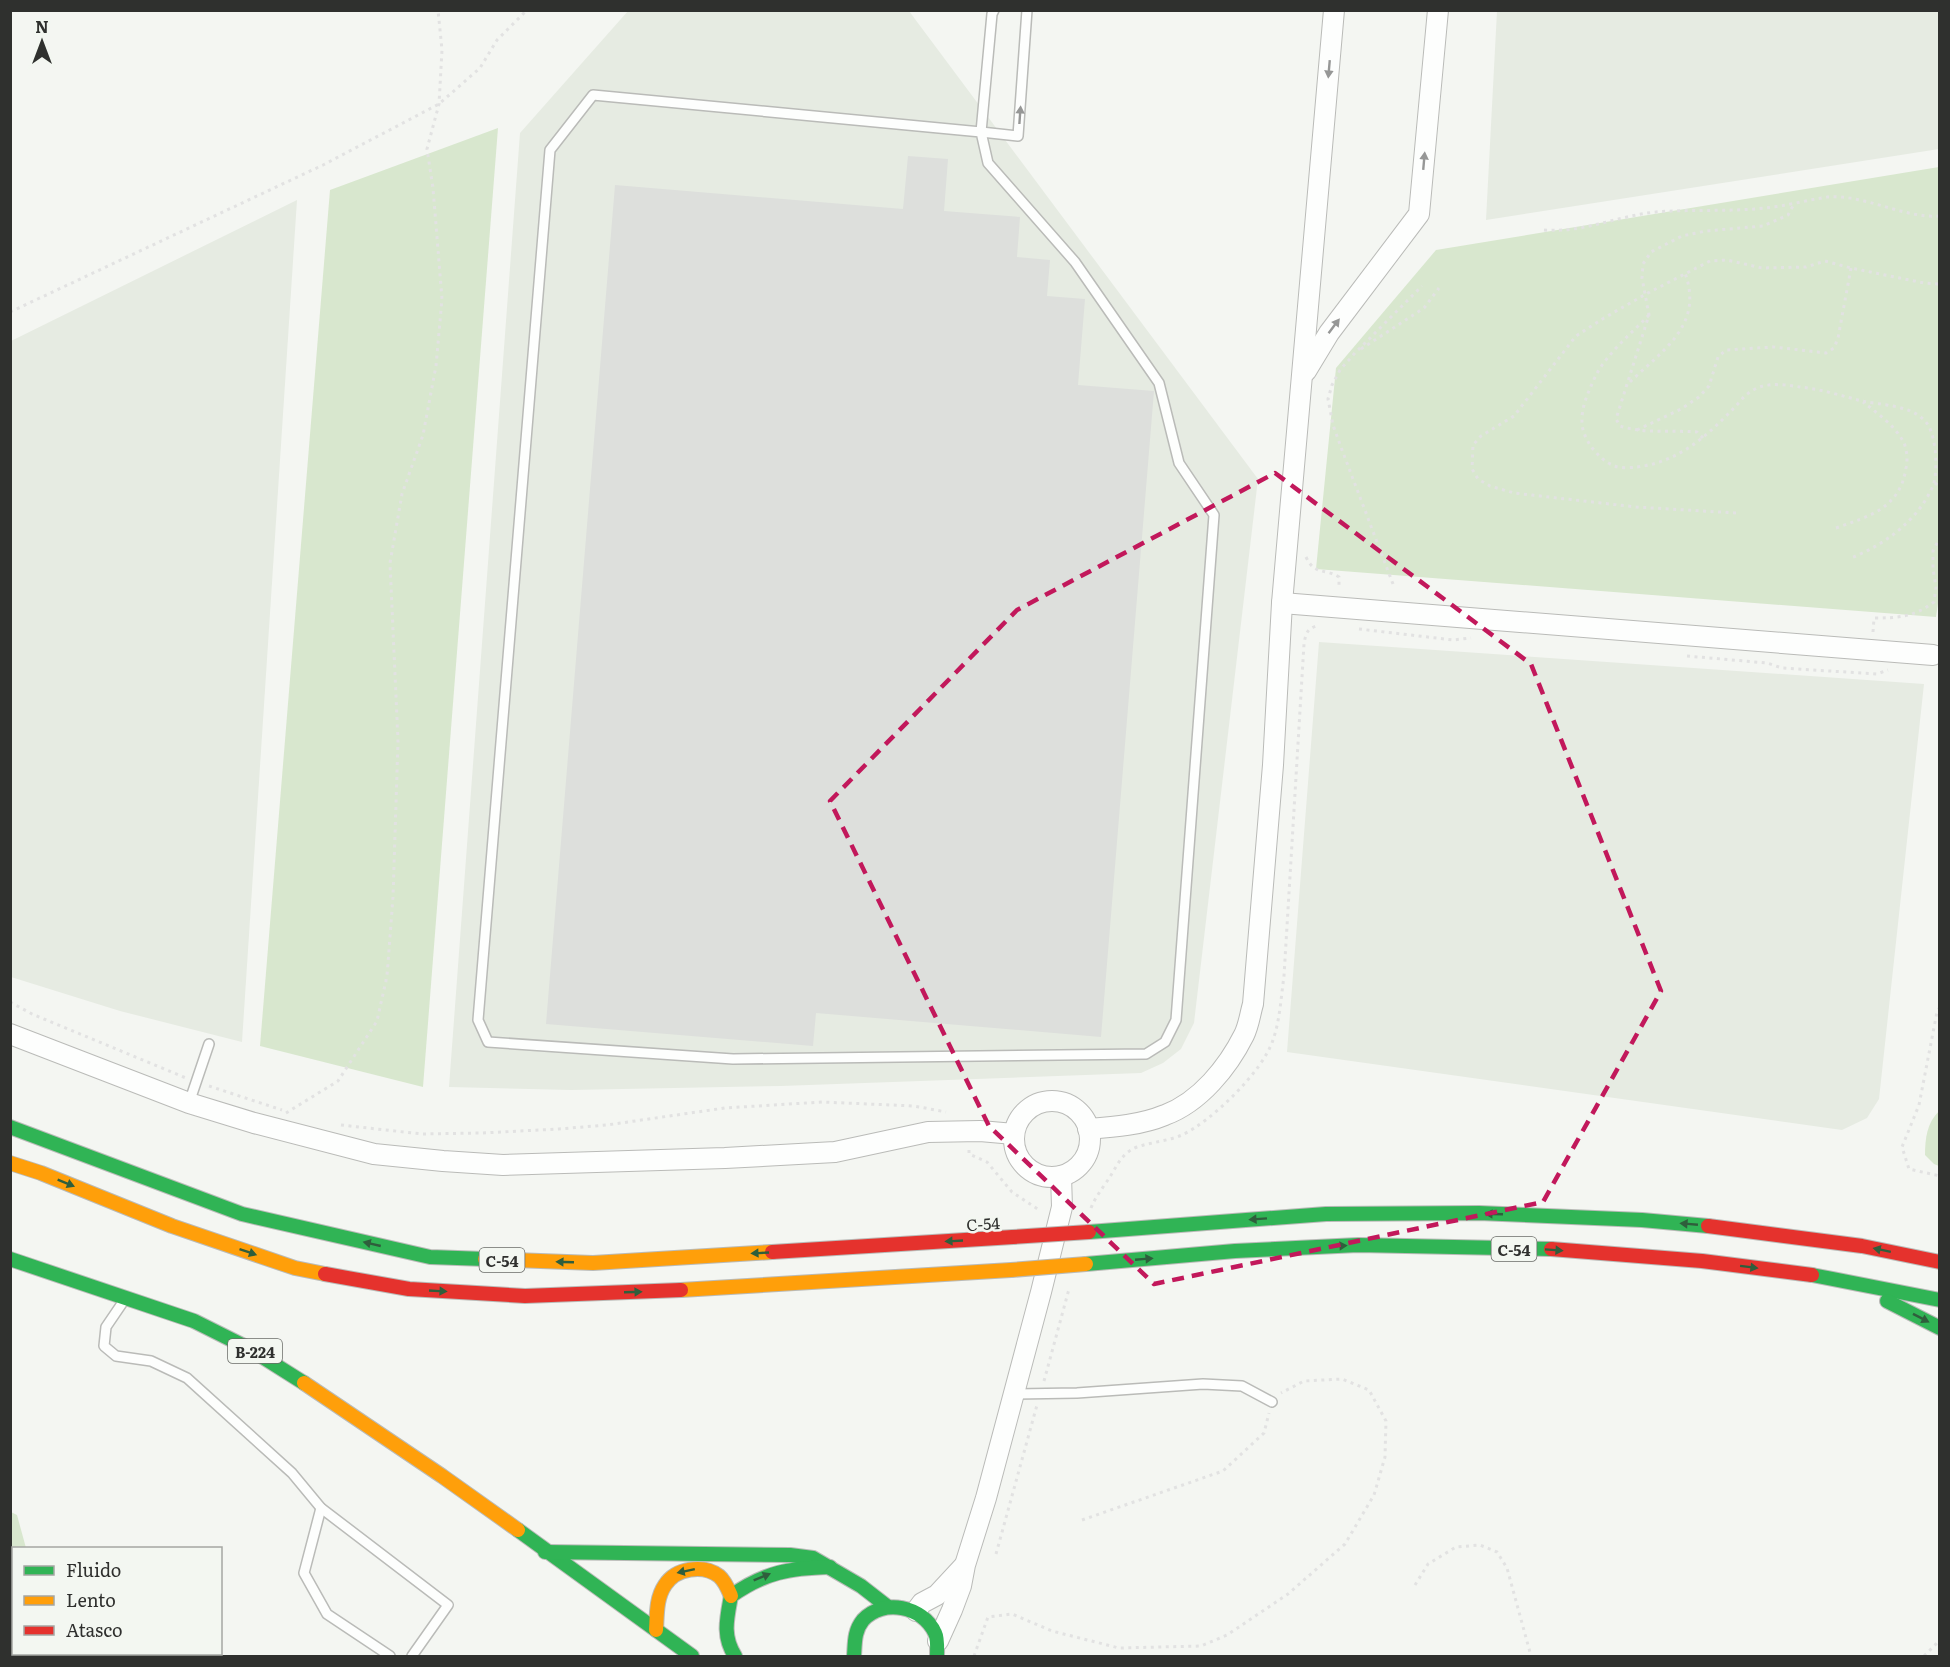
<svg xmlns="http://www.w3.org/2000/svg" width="1950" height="1667" font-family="Literata,serif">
	<rect width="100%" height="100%" fill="#f4f6f2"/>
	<!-- built -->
	<g fill="#e6ebe2">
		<polygon points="628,11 909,11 1258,479 1194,1023 1181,1049 1163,1063 1141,1073 781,1086 571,1090 449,1087 520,133"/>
		<polygon points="1497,11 1939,11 1939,149 1486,220"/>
		<polygon points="297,200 242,1042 120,1011 11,977 11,341"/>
		<polygon points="1319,642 1924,684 1879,1099 1867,1118 1842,1130 1287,1052"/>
	</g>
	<!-- green -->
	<g fill="#d8e7ce">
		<polygon points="498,128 423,1087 260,1046 330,190"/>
		<polygon points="1939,167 1940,590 1936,617 1316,569 1336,368 1436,250"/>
		<path d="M1939,1111V1166L1934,1164L1925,1155C1925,1138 1927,1123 1939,1111Z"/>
		<polygon points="11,1512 17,1515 26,1548 14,1548 14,1642 11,1653"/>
	</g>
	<!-- building -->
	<polygon fill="#dddfdc" points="908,156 948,159 944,211 1020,217 1017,257 1050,260 1047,296 1085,299 1078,385 1154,391 1101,1037 816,1013 813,1046 546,1024 615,185 903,209"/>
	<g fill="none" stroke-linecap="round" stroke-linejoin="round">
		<defs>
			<g id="lane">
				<polyline points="994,10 992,14 981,132 1018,136 1027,10"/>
				<polygon points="593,95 981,132 988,163 1075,262 1159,383 1179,463 1214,515 1176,1020 1165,1042 1146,1054 733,1059 488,1042 478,1020 550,150"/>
				<polyline points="189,1103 209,1044"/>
				<polyline points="123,1302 106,1327 104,1346 116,1356 151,1361 187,1378 292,1473 321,1508 448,1605 412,1656"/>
				<polyline points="1014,1394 1077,1393 1203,1384 1242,1386 1272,1402"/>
				<polyline points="321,1508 304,1573 327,1614 390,1656"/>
			</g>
			<g id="street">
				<polyline points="1306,371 1329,333 1419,214 1438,10"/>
				<polyline points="1282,603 1933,655"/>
				<polyline points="10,1034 189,1103 254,1123 374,1154 443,1161 503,1165 725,1158 835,1152 928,1132 980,1131 1014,1134"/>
				<circle cx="1052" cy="1139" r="38"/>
				<path d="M1088,1129C1114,1127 1141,1125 1165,1115C1200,1102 1228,1067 1244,1035C1249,1025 1250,1014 1253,1004L1273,765L1282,603L1334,10"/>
				<polyline points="916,1611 922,1603 937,1595 963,1567"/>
				<polyline points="938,1641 952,1610 961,1586 965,1565 986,1498 1041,1292 1062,1207 1061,1176"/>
			</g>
			<g id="fast">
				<polyline points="10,1127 242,1214 430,1257 485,1259"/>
				<polyline points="1089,1232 1326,1214 1479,1213 1642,1220 1708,1226"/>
				<polyline points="10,1259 194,1321 250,1349 304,1383"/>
				<polyline points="1086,1264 1235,1251 1358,1245 1551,1249"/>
				<polyline points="1812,1275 1940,1300"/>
				<polyline points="1887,1301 1940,1328"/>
				<polyline points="518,1530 692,1656"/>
				<polyline points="545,1552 790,1555 813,1558 861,1586 888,1607"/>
				<path d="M735,1656C722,1636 727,1618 731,1596C765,1572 790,1568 830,1567"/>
				<path d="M854,1656C855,1643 854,1631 863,1620C883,1598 923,1606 935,1633C938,1639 937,1649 937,1656"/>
			</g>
			<g id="slow">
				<polyline points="10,1163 41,1173 172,1226 295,1268 325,1274"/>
				<polyline points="485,1259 593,1263 772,1252"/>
				<polyline points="681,1290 1011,1270"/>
				<polyline points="304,1383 442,1476 518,1530"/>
				<path d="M656,1630C657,1615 656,1598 665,1585C676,1568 703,1564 719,1576C725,1581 728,1589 731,1596"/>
			</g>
			<g id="jam">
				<polyline points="1708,1226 1862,1246 1940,1262"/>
				<polyline points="1551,1249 1702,1261 1812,1275"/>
				<polyline points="772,1252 1013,1237"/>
				<polyline points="325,1274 409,1289 525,1296 681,1290"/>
			</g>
		</defs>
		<!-- lane casing -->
		<use href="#lane" stroke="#babbb8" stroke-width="12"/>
		<!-- street casing -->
		<use href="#street" stroke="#babbb8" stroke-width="22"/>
		<!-- fast casing -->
		<use href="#fast" stroke="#babbb8" stroke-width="16"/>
		<!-- slow casing -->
		<use href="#slow" stroke="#babbb8" stroke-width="16"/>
		<!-- jam casing -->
		<use href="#jam" stroke="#babbb8" stroke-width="16"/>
		<!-- path -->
		<g stroke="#e2e2e2" stroke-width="3" stroke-dasharray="3 4.5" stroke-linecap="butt">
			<path d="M1544,230C1584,233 1616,216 1656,212C1692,209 1729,212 1765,208C1786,206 1807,200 1828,197C1864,194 1905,219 1940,216"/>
			<polyline points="10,312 323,165 439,104 480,68 497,40 527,10"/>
			<path d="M1649,315C1631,334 1607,353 1595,377C1589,391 1582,404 1582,420C1581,438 1598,459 1614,466C1620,468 1630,468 1637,467C1674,463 1703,440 1729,413C1738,405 1744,394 1755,389C1767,382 1787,385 1800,387C1821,389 1842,396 1862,401C1881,405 1908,405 1923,419C1931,426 1933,437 1935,448C1936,458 1937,478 1932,488C1917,521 1884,545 1851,558"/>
			<polyline points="1361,349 1424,308 1439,288"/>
			<path d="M1630,382C1663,350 1704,325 1685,273"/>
			<polyline points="1637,430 1681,409 1699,397 1709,386 1718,357 1726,350 1774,347 1826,353 1834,348 1838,338 1851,268"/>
			<path d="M1703,438L1697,432C1672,430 1645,434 1620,426L1616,419L1649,315L1642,278L1643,264L1651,252L1682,236L1706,231L1763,226L1788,215L1794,204"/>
			<polyline points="1935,485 1940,479"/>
			<polyline points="1736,513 1636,507 1514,493 1490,486 1478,479 1472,469 1473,445 1481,436 1514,416 1576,336 1604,318 1646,294 1710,261 1727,260 1762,268 1806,267 1825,261 1851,268 1924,283 1940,284"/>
			<path d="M1836,528C1870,516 1900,508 1906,468C1908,460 1907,448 1903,441C1894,425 1877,413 1863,402"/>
			<path d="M1306,557C1315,576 1325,568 1339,577V589"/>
			<polyline points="1393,584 1342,450 1333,425 1328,399 1332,385 1340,370 1355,353 1422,286"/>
			<polyline points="1359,629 1453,640 1471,638"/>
			<path d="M1873,632L1874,618C1898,618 1914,617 1934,602L1936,587L1933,569V551L1940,537"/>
			<polyline points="1687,656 1767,663 1782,668 1877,674 1888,670"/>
			<polyline points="10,1002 32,1014 186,1078"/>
			<polyline points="1940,1007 1937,1012 1919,1105 1902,1147 1909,1169 1940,1176"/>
			<polyline points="209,1086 282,1110"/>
			<polyline points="286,1113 338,1081 377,1021 387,976 393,897 398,741 390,563 402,494 423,435 436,366 442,299 433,188 427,149 439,104 442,50 438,10"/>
			<polyline points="341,1125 422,1134 482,1133 559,1129 607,1125 725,1108 822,1102 914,1106 946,1112"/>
			<polyline points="969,1150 969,1154 987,1162 1012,1192 1039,1210"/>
			<path d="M1091,1208C1095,1198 1100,1192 1105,1184C1116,1170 1119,1154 1137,1147C1152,1142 1168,1141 1182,1135C1212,1121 1263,1071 1273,1040C1280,1020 1281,997 1284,976L1304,644C1306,632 1307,629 1319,625"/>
			<polyline points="1044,1381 1069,1289"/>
			<polyline points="1082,1520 1223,1471 1264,1433 1269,1413"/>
			<polyline points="996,1554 1037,1405"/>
			<polyline points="1415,1585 1428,1564 1456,1547 1480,1545 1497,1552 1507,1568 1531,1656"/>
			<polyline points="974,1656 988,1617 1012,1614 1052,1631 1119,1648 1201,1646 1227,1635 1288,1594 1345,1544 1374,1495 1385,1457 1386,1421 1369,1390 1342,1379 1304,1381 1281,1393"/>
			<polyline points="1924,1656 1940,1640"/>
		</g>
		<!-- lane -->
		<use href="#lane" stroke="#fdfefd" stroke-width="9"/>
		<!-- street -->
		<use href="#street" stroke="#fdfefd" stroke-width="20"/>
		<!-- fast -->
		<use href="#fast" stroke="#30b455" stroke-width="14"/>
		<!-- slow -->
		<use href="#slow" stroke="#ff9f0a" stroke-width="14"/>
		<!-- jam -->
		<use href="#jam" stroke="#e5322d" stroke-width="14"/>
		<defs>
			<polyline id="slow-bridge" points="1011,1270 1086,1264"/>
			<polyline id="jam-bridge" points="1013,1237 1089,1232"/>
		</defs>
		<!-- slow-bridge casing -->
		<use href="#slow-bridge" stroke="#babbb8" stroke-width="16" stroke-linecap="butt"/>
		<!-- jam-bridge casing -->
		<use href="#jam-bridge" stroke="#babbb8" stroke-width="16" stroke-linecap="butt"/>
		<!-- slow-bridge -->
		<use href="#slow-bridge" stroke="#ff9f0a" stroke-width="14"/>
		<!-- jam-bridge -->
		<use href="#jam-bridge" stroke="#e5322d" stroke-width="14"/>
	</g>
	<!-- one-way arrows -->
	<defs><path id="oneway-solid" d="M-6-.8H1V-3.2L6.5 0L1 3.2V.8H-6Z" transform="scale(1.5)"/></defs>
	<g fill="#969796">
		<use href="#oneway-solid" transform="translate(1329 69) rotate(95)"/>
		<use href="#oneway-solid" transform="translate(1020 115) rotate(-86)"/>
		<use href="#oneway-solid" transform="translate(1424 161) rotate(-85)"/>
		<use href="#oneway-solid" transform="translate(1334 326) rotate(-53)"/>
	</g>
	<g fill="#2f5e3c">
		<use href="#oneway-solid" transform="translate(66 1183) rotate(22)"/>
		<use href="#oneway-solid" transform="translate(1494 1214) rotate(-178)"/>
		<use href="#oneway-solid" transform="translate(1258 1219) rotate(176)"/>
		<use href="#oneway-solid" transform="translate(1689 1224) rotate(-175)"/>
		<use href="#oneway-solid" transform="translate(954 1241) rotate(177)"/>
		<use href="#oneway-solid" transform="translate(372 1244) rotate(-167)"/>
		<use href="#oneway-solid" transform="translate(1338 1246) rotate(-3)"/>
		<use href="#oneway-solid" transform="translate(1554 1250) rotate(4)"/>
		<use href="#oneway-solid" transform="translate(1882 1250) rotate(-168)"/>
		<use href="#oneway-solid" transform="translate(248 1252) rotate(19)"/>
		<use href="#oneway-solid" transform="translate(760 1253) rotate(177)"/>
		<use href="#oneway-solid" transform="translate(1144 1259) rotate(-5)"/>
		<use href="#oneway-solid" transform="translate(565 1262) rotate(-178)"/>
		<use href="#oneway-solid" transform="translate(1749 1267) rotate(7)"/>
		<use href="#oneway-solid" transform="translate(438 1291) rotate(3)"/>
		<use href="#oneway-solid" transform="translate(633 1292) rotate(-2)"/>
		<use href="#oneway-solid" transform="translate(1921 1318) rotate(27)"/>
		<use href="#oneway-solid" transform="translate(686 1571) rotate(168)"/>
		<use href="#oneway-solid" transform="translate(762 1577) rotate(-22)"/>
	</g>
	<!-- marked area -->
	<path fill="none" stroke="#c2185b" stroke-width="4.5" stroke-dasharray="12 8" stroke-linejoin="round" d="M1275,473L1531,664L1661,991L1543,1202L1154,1284L989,1126L830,801L1017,610Z"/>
	<g text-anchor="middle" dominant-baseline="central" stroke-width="5" stroke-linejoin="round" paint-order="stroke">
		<!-- shield labels -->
		<g fill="#f3f7f1" stroke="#6a6c68" stroke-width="1.5">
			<rect x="1491.5" y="1237" width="45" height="24" rx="4.5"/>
			<rect x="479.5" y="1248" width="45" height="24" rx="4.5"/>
			<rect x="228" y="1339" width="54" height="24" rx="4.5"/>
		</g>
		<g font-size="15" font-weight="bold" fill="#2f302e">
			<text x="1514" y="1249">C-54</text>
			<text x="502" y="1260">C-54</text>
			<text x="255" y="1351">B-224</text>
		</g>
		<!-- street labels -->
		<g font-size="16" fill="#2f302e" stroke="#f3f7f1">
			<text transform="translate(983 1223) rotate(-4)">C-54</text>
		</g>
	</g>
	<!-- border -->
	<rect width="1950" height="1667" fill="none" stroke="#2f302e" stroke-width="24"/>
	<!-- legend -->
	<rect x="12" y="1547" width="210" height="108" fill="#f3f7f1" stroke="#a5a7a3" stroke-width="1.5"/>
	<rect x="24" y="1566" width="30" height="9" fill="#30b455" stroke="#a5a7a3" stroke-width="1.5"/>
	<text x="66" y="1577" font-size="18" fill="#2f302e">Fluido</text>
	<rect x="24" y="1596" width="30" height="9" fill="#ff9f0a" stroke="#a5a7a3" stroke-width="1.5"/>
	<text x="66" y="1607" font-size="18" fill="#2f302e">Lento</text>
	<rect x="24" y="1626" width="30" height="9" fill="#e5322d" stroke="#a5a7a3" stroke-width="1.5"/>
	<text x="66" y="1637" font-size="18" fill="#2f302e">Atasco</text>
	<!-- north arrow -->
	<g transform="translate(42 42)" stroke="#f3f7f1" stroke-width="4.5" paint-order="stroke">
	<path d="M0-4.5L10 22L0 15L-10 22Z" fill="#2f302e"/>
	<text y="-9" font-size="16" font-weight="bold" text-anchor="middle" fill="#2f302e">N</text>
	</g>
</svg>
